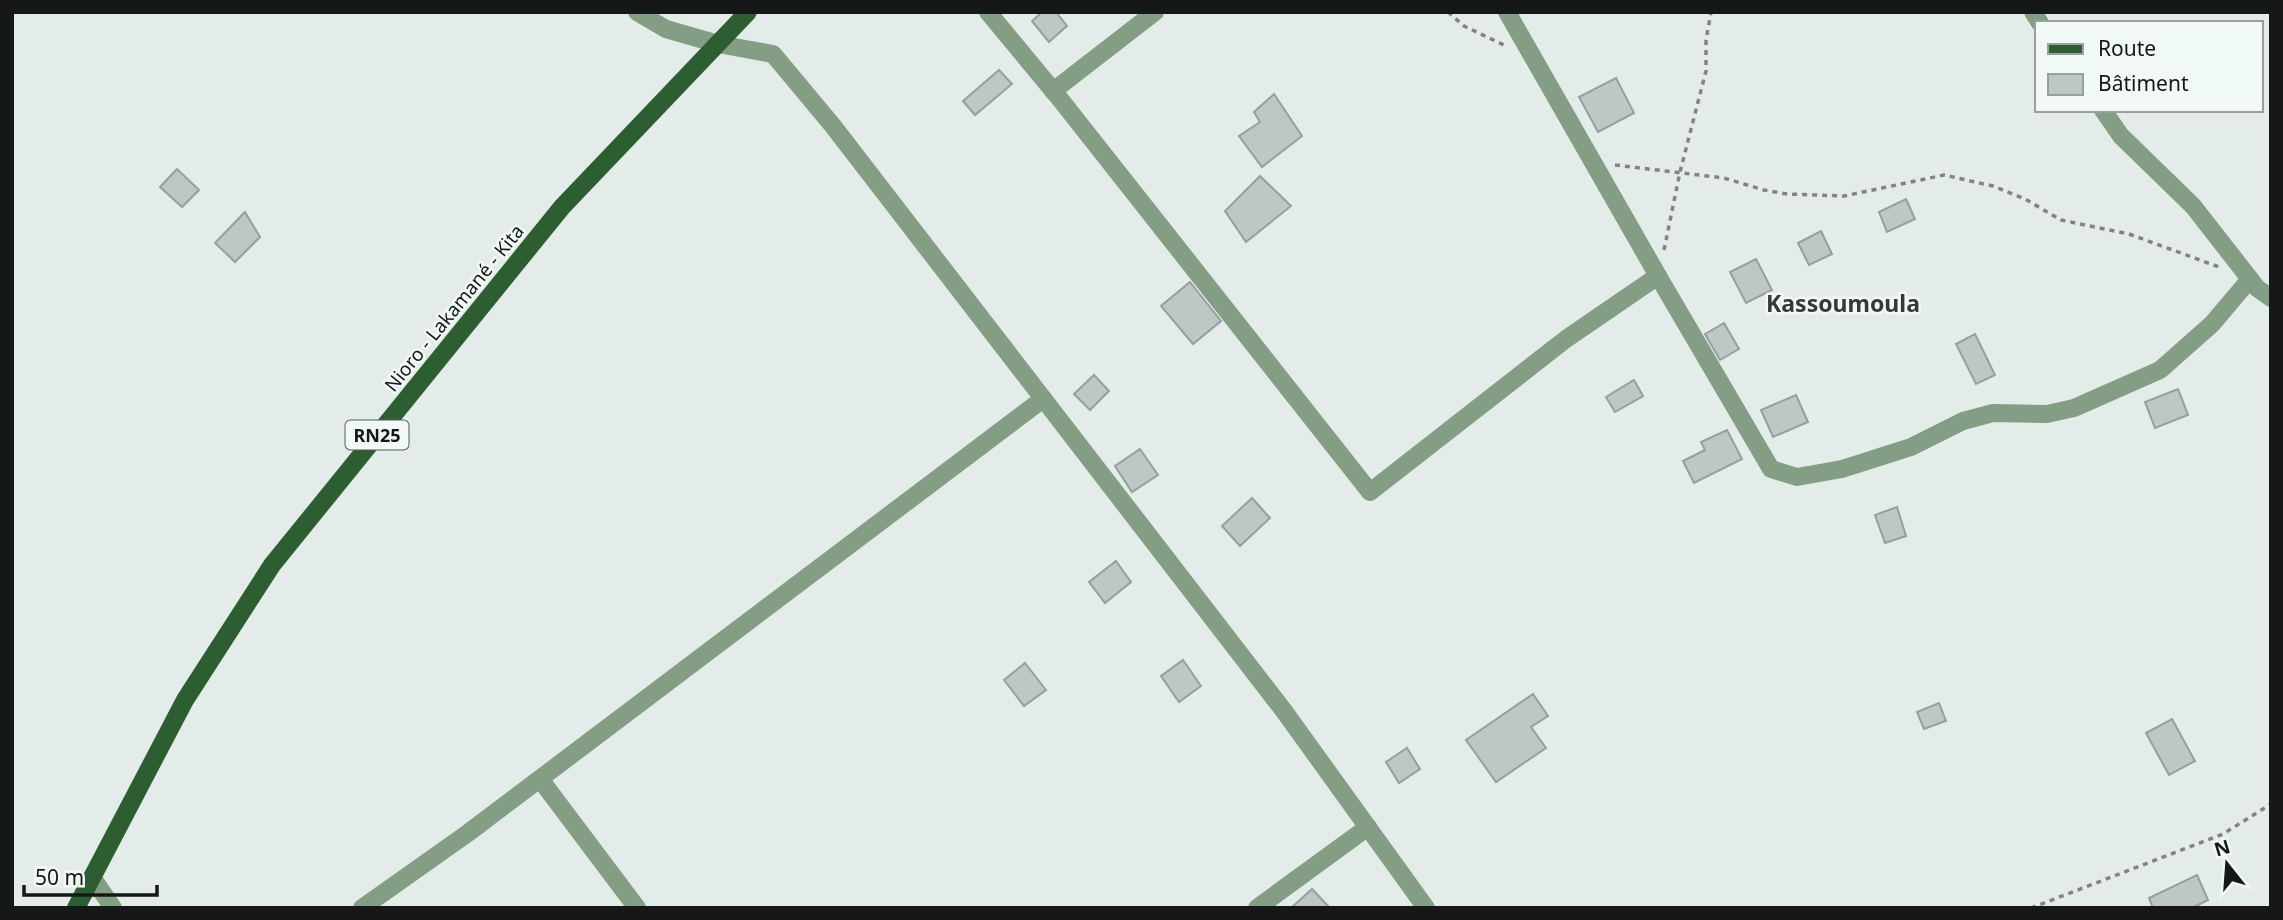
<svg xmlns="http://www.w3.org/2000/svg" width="2283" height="920" font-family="'Noto Sans',sans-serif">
	<rect width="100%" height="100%" fill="#e3ece8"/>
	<!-- building -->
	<g fill="#bdc7c5" stroke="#959f9e" stroke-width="2">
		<polygon points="1042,12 1056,12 1067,26 1049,42 1032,21"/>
		<polygon points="999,70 1012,84 975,115 963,101"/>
		<polygon points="1616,78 1634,113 1598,132 1579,97"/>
		<polygon points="1274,94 1302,136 1262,167 1239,136 1260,122 1254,112"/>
		<polygon points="177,169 199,190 182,207 160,187"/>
		<polygon points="1260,176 1291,206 1246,242 1225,211"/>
		<polygon points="1906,199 1915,219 1887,232 1879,212"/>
		<polygon points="245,212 260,237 235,262 215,243"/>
		<polygon points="1821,231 1832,254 1809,265 1798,243"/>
		<polygon points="1756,259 1772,290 1746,303 1730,272"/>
		<polygon points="1190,282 1221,321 1193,344 1161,306"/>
		<polygon points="1724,323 1739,349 1720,360 1705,334"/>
		<polygon points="1975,334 1995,375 1976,384 1956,344"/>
		<polygon points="1094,375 1109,391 1090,410 1074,394"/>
		<polygon points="1634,380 1643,396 1615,412 1606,397"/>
		<polygon points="2178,389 2188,415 2155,428 2145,402"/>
		<polygon points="1796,395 1808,422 1773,437 1761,410"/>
		<polygon points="1727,430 1742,459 1694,483 1683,461 1705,450 1701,442"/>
		<polygon points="1140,449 1158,475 1132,492 1115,466"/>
		<polygon points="1252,498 1270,518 1240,546 1222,526"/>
		<polygon points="1897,507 1906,536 1885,543 1875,515"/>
		<polygon points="1116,561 1131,582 1105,603 1089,582"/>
		<polygon points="1183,660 1201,686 1179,702 1161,676"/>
		<polygon points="1025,663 1046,690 1024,706 1004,680"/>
		<polygon points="1533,694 1548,716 1531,727 1546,748 1496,782 1466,740"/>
		<polygon points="1939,703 1946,721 1924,729 1917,712"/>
		<polygon points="2172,719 2195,761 2169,775 2146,733"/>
		<polygon points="1407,748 1420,769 1399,783 1386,762"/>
		<polygon points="2197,875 2208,900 2192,908 2153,908 2149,898"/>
		<polygon points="1312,889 1330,908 1291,908"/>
	</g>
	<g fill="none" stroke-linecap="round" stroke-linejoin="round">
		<!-- path -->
		<g stroke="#7f8583" stroke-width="3.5" stroke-dasharray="5 5" stroke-linecap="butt">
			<polyline points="1448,12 1464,26 1506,46"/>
			<polyline points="1615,165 1724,178 1764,190 1787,194 1844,196 1944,175 1993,186 2025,199 2061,220 2129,234 2219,267"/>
			<polyline points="1664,250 1680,172 1706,71 1706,40 1711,12"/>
			<polyline points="2031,908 2223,834 2271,804"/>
		</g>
		<!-- minor -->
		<g stroke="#839e84" stroke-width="18">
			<polyline points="637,12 666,29 718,44 773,54 833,126 1284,711 1426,908"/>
			<polyline points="988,12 1060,99 1370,492 1566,339 1658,276 1507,12"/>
			<polyline points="2033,12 2040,23"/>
			<polyline points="1053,91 1155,12"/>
			<polyline points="2103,110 2121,136 2193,206 2257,288 2271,298"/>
			<polyline points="1658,276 1771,469 1797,477 1842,469 1911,447 1963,421 1993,413 2047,414 2074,408 2160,370 2212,324 2250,279"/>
			<polyline points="540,779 637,908"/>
			<polyline points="92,877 113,908"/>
			<polyline points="362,908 468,833 1043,399"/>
			<polyline points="1257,908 1368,827"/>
		</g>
		<!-- major -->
		<polyline stroke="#2d5e32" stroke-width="18" points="76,908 185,700 272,565 562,207 748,12"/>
	</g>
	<g text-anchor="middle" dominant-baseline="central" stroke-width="5" stroke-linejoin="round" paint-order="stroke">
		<!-- shield labels -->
		<rect fill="#f0f9f5" stroke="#575c5a" stroke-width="2" x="345.5" y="420.5" width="63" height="29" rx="5"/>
		<g font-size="18" font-weight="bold" fill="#151817">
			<text x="377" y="435">RN25</text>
		</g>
		<!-- street labels -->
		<g font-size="19" fill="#151817" stroke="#f0f9f5">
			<text transform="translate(454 308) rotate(-51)">Nioro - Lakamané - Kita</text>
		</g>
		<!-- quarter labels -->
		<g font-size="23" font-weight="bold" fill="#333a37" stroke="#f0f9f5">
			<text x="1843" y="303">Kassoumoula</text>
		</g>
	</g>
	<!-- border -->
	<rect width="2283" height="920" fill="none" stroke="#151817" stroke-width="28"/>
	<!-- legend -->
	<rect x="2035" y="21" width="228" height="91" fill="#f0f9f5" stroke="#989f9c" stroke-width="2"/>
	<rect x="2048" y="44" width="35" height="10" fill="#2d5e32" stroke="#989f9c" stroke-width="2"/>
	<text x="2098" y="56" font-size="21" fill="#151817">Route</text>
	<rect x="2048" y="74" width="35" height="21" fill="#bdc7c5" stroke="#989f9c" stroke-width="2"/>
	<text x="2098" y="91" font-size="21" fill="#151817">Bâtiment</text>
	<!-- north arrow -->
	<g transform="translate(2227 864) rotate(343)" stroke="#f0f9f5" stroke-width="5" paint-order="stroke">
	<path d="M0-5L12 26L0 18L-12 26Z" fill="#151817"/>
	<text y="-10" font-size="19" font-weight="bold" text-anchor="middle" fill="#151817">N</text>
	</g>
	<!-- scale -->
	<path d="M24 885v10h133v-10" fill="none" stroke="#151817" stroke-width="3.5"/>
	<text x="35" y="885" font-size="21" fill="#151817" stroke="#f0f9f5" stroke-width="5" paint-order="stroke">50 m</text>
</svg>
